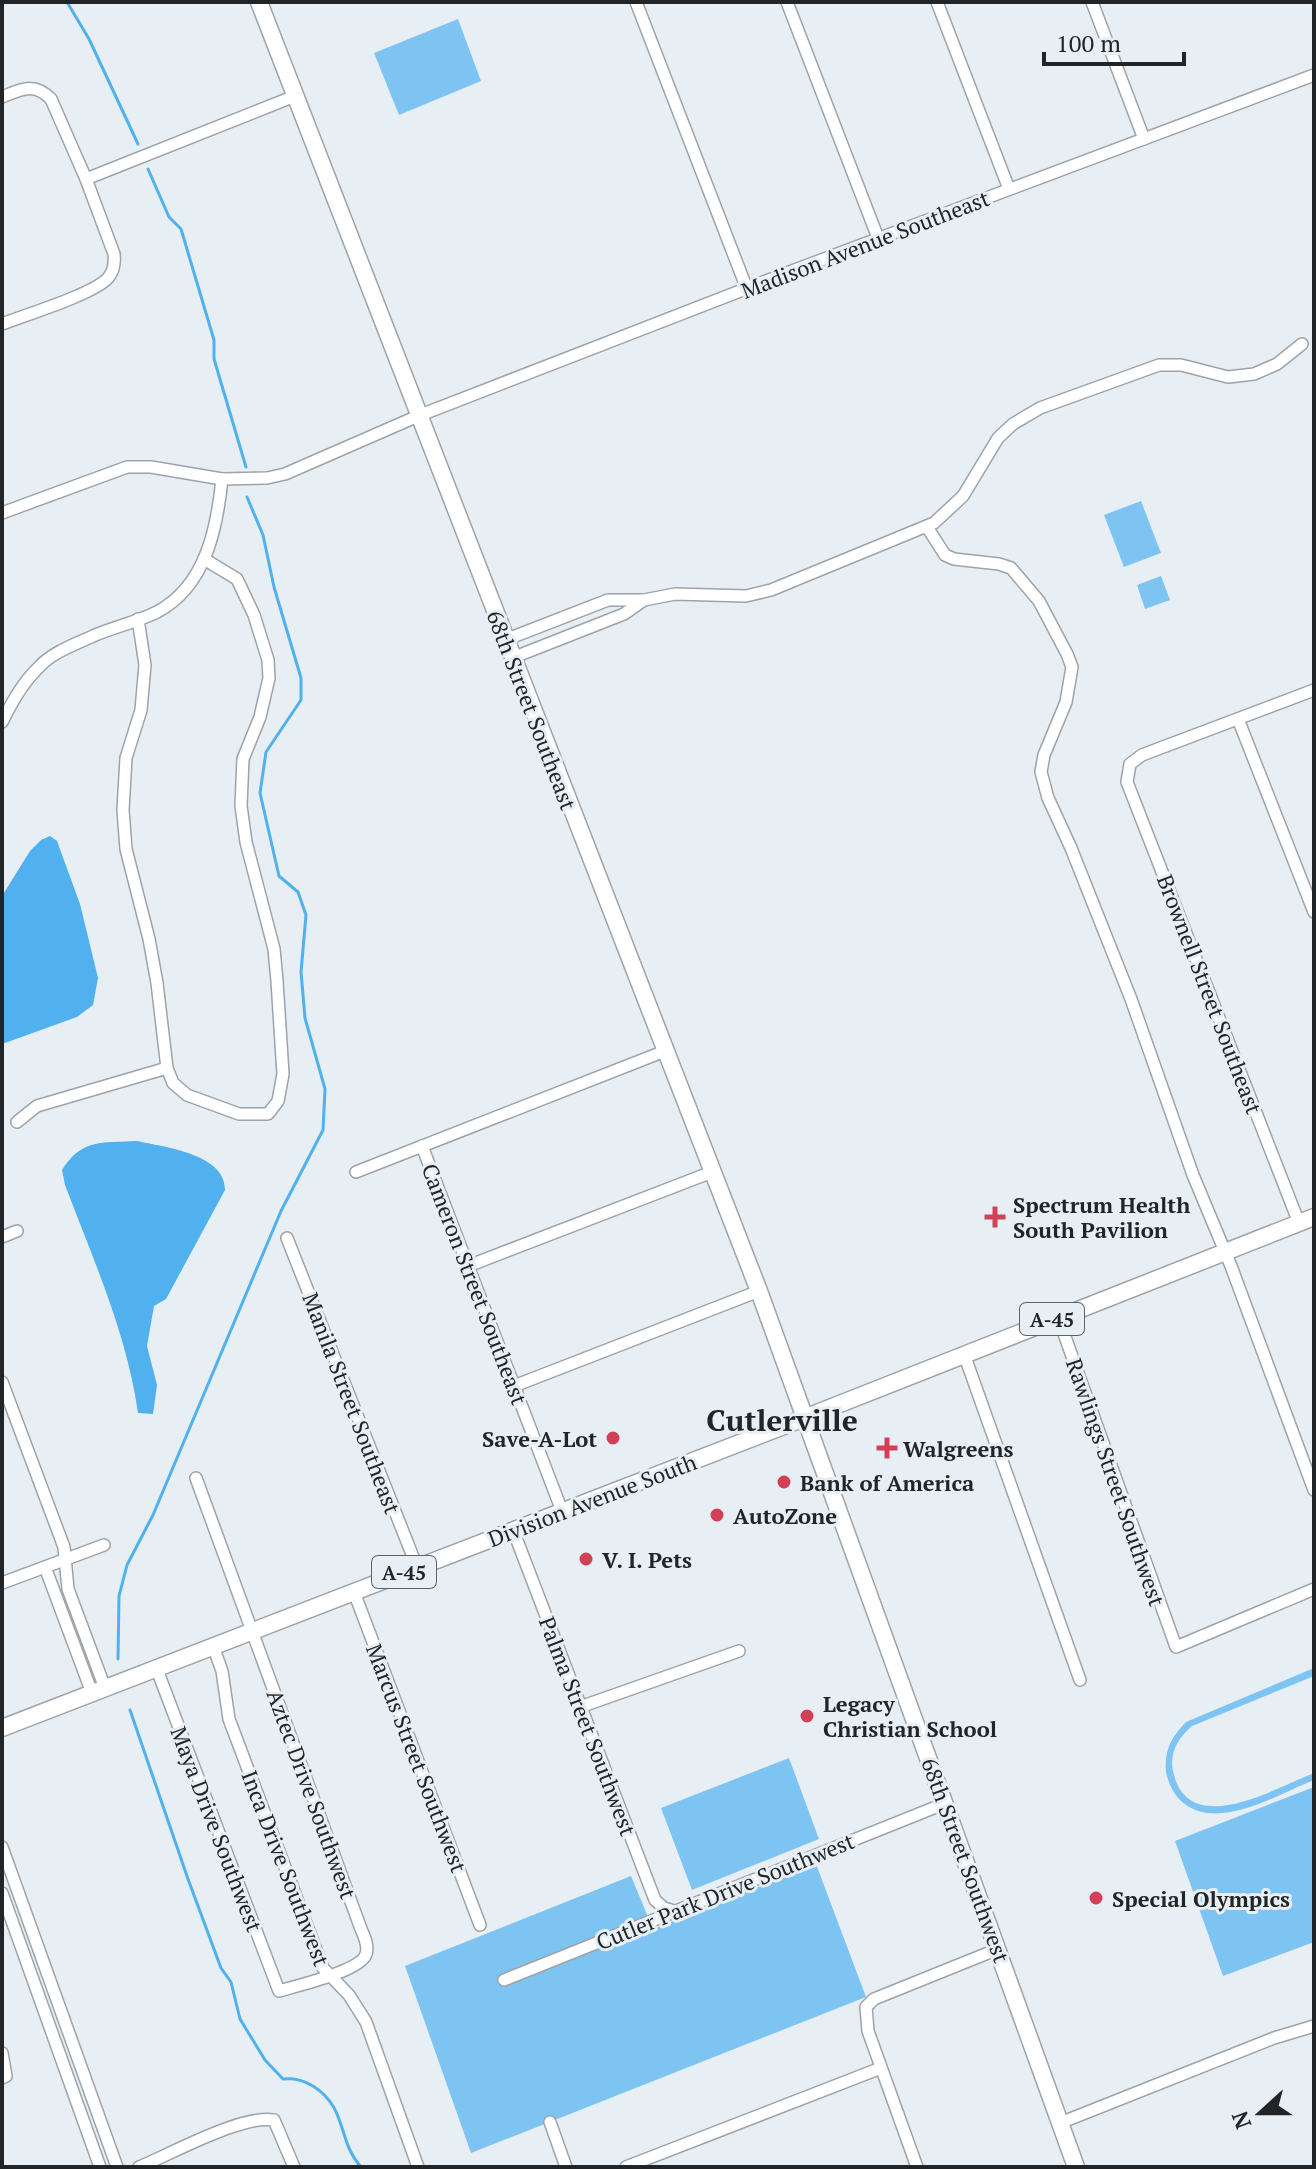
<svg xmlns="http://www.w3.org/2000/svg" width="1316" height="2169" font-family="'PT Serif',serif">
	<rect width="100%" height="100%" fill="#e8eff4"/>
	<!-- green -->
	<g fill="#7ec4f3">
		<polygon points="458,19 481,81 399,115 374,53"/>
		<polygon points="1141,501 1161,553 1124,567 1104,515"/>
		<polygon points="1161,576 1170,600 1145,609 1137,585"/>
		<path d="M1314,1668V1676L1192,1726C1177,1739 1168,1755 1174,1775C1191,1839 1277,1787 1314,1773V1780C1276,1795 1215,1834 1180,1800C1173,1793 1168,1782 1166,1772C1164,1751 1171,1737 1186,1722Z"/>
		<polygon points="789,1758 819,1839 692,1890 661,1808"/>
		<polygon points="1314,1787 1314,1942 1223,1976 1175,1841"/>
		<polygon points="816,1864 866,1997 471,2153 405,1966 631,1876 653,1929"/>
	</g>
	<!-- water -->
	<g fill="#50b1ee">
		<polygon points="50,836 57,841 80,904 98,978 93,1005 77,1017 2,1044 2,896 30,851 41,840"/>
		<path d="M137,1141C164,1147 226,1154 225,1190L166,1299L154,1306L147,1346L157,1385L153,1414L138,1413C127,1334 93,1259 65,1185L62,1170C82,1138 103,1143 137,1141Z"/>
	</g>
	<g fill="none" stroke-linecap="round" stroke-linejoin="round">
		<!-- stream -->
		<g stroke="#50b1ee" stroke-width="3">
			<polyline points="67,2 89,39 138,144"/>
			<polyline points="148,169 169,217 181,229 214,340 214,359 246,467"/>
			<polyline points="118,1659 119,1596 127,1565 153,1515 281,1211 323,1130 325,1089 305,1018 301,972 306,915 298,892 279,876 260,793 266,752 301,700 301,678 274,587 263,535 247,497"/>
			<path d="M130,1710L188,1879L221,1968L231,1982L240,2019L265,2060L283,2079C295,2078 302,2080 313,2086C348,2108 337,2141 361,2167"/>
		</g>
		<defs>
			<g id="street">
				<polyline points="636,2 747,289"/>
				<polyline points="787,2 878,238"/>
				<polyline points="937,2 1009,189"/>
				<polyline points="1092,2 1144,139"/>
				<path d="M2,97C22,89 34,82 51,99L86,179L114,254C115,263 114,271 108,278C94,294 25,315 2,324"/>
				<polyline points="86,179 295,96"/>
				<polyline points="2,513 127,467 151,467 222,479 267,478 285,474 418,416 784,274 1314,75"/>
				<polyline points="927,527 945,555 954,559 999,564 1011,568 1039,601 1067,654 1072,667 1066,702 1044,755 1041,772 1048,798 1071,848 1131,999 1193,1175 1231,1266 1314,1490"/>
				<polyline points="138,619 145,665 141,710 126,758 123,810 126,849 149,939 157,983 167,1068 173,1083 187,1095 239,1114 268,1114 278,1101 283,1074 277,981 274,949 246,842 241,806 243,759 260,717 269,678 268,660 254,615 237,579 204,559"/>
				<polyline points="505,640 608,600 644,600 675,594 746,596 771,590 934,523 963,496 998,438 1013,424 1040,408 1159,365 1181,365 1228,377 1254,374 1277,364 1302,344"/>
				<polyline points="512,658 624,614 644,600"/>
				<polyline points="1238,719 1314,912"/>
				<path d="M2,722C12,702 23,682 40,666C53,652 76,644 93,636C114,627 137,622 157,612C206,586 217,528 222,479"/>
				<polyline points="17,1122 37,1106 167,1068"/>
				<polyline points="422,1146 562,1511"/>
				<polyline points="356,1172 665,1051"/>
				<polyline points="1299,1223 1127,782 1130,764 1142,755 1314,690"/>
				<polyline points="2,1237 17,1231"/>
				<polyline points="287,1238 417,1567"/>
				<polyline points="468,1266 712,1172"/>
				<polyline points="1058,1317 1176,1647 1314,1589"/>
				<polyline points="964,1354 1080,1680"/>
				<polyline points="2,1382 64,1547 68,1589 105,1688"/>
				<polyline points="514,1386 759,1291"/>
				<polyline points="513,1530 655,1900 664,1908 674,1911"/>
				<polyline points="45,1567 92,1693"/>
				<polyline points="2,1583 104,1545"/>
				<polyline points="354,1592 480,1925"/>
				<polyline points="213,1646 222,1671 229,1719 323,1968 349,1995 366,2022 418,2167"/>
				<path d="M156,1667L279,1991C296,1986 361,1971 366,1954C369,1946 364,1936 361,1929L196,1478"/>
				<polyline points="580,1707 739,1651"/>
				<polyline points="2,1847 117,2167"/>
				<polyline points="2,1893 100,2167"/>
				<polyline points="504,1980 946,1803"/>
				<polyline points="2,2053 6,2076 2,2078"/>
				<polyline points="550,2122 566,2167"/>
				<polyline points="1060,2123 1274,2038 1314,2026"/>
				<path d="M139,2167C171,2154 243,2114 274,2120L294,2167"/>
				<polyline points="626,2167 881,2068"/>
				<polyline points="917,2167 868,2031 866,2007 874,1999 998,1949"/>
			</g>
			<polyline id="secondary" points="259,2 759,1291 1076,2167"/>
			<polyline id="primary" points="2,1728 789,1424 1314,1217"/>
		</defs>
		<!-- street casing -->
		<use href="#street" stroke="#9da3a8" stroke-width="14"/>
		<!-- secondary casing -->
		<use href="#secondary" stroke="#9da3a8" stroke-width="19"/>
		<!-- primary casing -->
		<use href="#primary" stroke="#9da3a8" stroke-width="19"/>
		<!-- street -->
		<use href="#street" stroke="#fff" stroke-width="11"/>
		<!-- secondary -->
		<use href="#secondary" stroke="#fff" stroke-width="16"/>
		<!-- primary -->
		<use href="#primary" stroke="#fff" stroke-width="16"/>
	</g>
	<!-- markers -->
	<g fill="#d14057" stroke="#e8eff4" stroke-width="3">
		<path d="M991 1205h8v8h8v8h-8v8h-8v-8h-8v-8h8z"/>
		<circle cx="613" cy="1438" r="8"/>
		<path d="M883 1436h8v8h8v8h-8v8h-8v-8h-8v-8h8z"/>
		<circle cx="784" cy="1482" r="8"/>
		<circle cx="717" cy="1515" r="8"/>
		<circle cx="586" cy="1559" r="8"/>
		<circle cx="807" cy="1716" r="8"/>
		<circle cx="1096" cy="1898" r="8"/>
	</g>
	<g text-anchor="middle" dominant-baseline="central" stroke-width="6" stroke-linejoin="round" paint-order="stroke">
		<!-- shield labels -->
		<g fill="#e8eff4" stroke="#5d6264" stroke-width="2">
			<rect x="1020" y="1303" width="64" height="32" rx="6"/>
			<rect x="372" y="1556" width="64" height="32" rx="6"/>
		</g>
		<g font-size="20" font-weight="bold" fill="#222527">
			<text x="1052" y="1319">A-45</text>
			<text x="404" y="1572">A-45</text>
		</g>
		<!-- street labels -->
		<g font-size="22" fill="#222527" stroke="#e8eff4">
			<text transform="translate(865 244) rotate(-21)">Madison Avenue Southeast</text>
			<text transform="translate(532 710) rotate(69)">68th Street Southeast</text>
			<text transform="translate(1210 994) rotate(69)">Brownell Street Southeast</text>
			<text transform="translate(475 1284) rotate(69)">Cameron Street Southeast</text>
			<text transform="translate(352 1403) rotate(69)">Manila Street Southeast</text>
			<text transform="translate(1116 1482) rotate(71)">Rawlings Street Southwest</text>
			<text transform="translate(592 1500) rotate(-21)">Division Avenue South</text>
			<text transform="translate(588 1726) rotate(69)">Palma Street Southwest</text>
			<text transform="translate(417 1758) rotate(69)">Marcus Street Southwest</text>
			<text transform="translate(312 1794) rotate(70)">Aztec Drive Southwest</text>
			<text transform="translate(217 1829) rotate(69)">Maya Drive Southwest</text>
			<text transform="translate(966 1860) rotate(70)">68th Street Southwest</text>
			<text transform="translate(286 1868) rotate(69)">Inca Drive Southwest</text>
			<text transform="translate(725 1891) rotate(-22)">Cutler Park Drive Southwest</text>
		</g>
		<!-- poi labels -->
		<g font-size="22" font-weight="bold" fill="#222527" stroke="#e8eff4" text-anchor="start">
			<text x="1013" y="1204">Spectrum Health<tspan x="1013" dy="25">South Pavilion</tspan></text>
			<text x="597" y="1438" text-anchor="end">Save-A-Lot</text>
			<text x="903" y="1448">Walgreens</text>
			<text x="800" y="1482">Bank of America</text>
			<text x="733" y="1515">AutoZone</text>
			<text x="602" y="1559">V. I. Pets</text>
			<text x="823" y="1703">Legacy<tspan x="823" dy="25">Christian School</tspan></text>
			<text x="1112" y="1898">Special Olympics</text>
		</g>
		<!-- district labels -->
		<g font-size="30" font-weight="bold" fill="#222527" stroke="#e8eff4">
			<text x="782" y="1420">Cutlerville</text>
		</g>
	</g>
	<!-- border -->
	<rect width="1316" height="2169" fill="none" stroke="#222527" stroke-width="8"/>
	<!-- north arrow -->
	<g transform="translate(1260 2113) rotate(249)" stroke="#e8eff4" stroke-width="6" paint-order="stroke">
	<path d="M0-6L14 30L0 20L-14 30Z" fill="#222527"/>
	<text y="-12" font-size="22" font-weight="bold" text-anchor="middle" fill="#222527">N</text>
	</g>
	<!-- scale -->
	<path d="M1044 52v12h140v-12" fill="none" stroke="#222527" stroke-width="4"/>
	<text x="1056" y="52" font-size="24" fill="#222527" stroke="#e8eff4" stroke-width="6" paint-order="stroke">100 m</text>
</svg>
